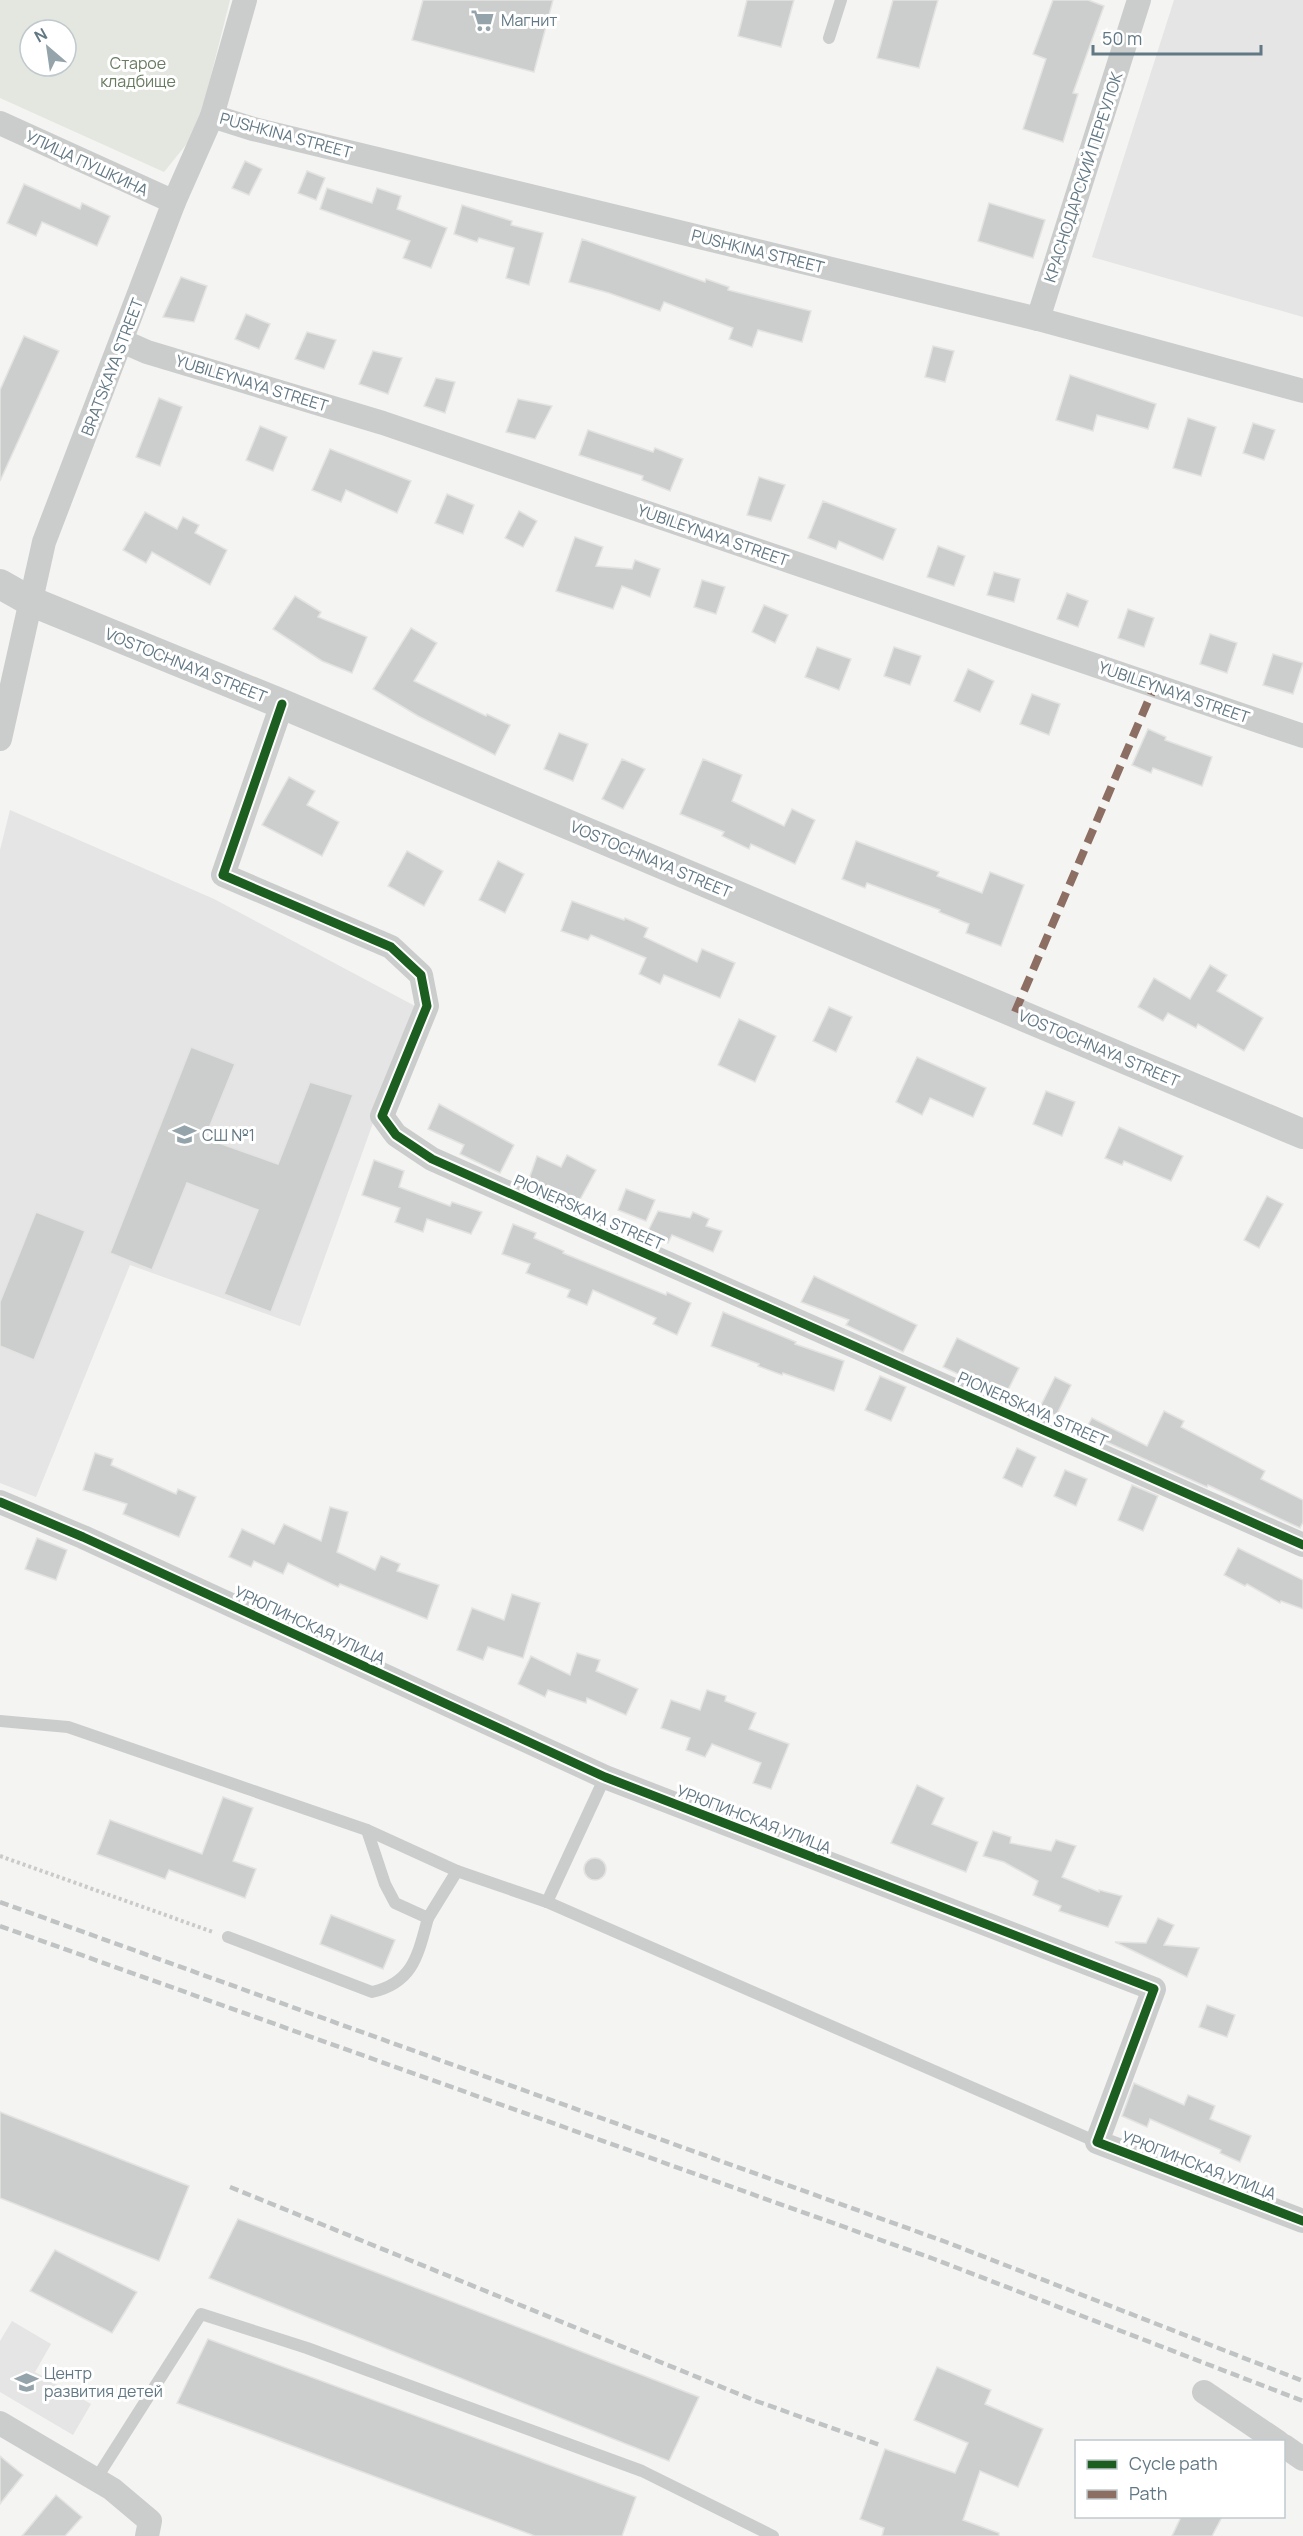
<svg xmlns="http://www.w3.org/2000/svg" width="1303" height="2536" font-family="Manrope,sans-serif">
	<rect width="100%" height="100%" fill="#f4f4f2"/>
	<!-- built -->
	<g fill="#e4e5e4">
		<polygon points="1174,0 1303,0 1303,317 1092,257"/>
		<polygon points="10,810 214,899 415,1006 300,1326 130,1265 36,1497 0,1483 0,850"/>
		<polygon points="12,2321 51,2344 35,2372 91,2404 73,2435 0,2392 0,2341"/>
	</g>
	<!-- green -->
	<path fill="#e4e7e0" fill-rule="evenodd" d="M0,0H230L197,131L164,172L0,98ZM30,30H66V66H30Z"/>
	<!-- building -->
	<g fill="#cccece" stroke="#e3e3e2" stroke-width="1.5">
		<polygon points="423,0 553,0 534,72 412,40"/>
		<polygon points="747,0 794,0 781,47 738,36"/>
		<polygon points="893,0 938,0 919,68 877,58"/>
		<polygon points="1053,0 1088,0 1104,6 1073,93 1078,94 1063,142 1023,129 1046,59 1033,54"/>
		<polygon points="245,161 262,169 249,195 232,188"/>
		<polygon points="307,171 325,178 316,200 298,193"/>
		<polygon points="24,184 80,209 82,203 110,216 97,246 42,222 36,236 7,223"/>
		<polygon points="327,188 372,203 377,188 401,196 397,209 447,228 431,268 403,258 410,241 320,209"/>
		<polygon points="989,203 1045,220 1033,258 978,241"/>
		<polygon points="462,205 512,221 511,225 543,233 529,285 506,278 514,248 479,238 477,242 454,234"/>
		<polygon points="582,239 705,282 706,279 729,287 728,290 811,311 802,342 758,330 752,347 729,339 733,328 664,302 660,311 609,293 569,282"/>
		<polygon points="181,277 207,286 194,322 163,317"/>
		<polygon points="246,314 270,324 259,349 235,339"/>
		<polygon points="307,332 336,340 324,369 295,359"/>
		<polygon points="24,336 59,351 0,481 0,390"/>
		<polygon points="933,346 954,351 945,382 925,377"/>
		<polygon points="373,351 402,358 388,394 359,384"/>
		<polygon points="1070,375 1156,404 1148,429 1097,415 1093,431 1056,420"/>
		<polygon points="436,378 455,382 445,413 424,406"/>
		<polygon points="159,398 182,407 160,466 136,457"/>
		<polygon points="518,399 552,406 535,439 506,432"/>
		<polygon points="1188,418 1216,427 1201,476 1173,468"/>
		<polygon points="1253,423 1275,430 1264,460 1243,453"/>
		<polygon points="260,426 287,437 273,471 246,460"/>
		<polygon points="588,430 653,452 655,448 683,459 670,491 642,480 643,476 579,455"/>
		<polygon points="330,449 411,481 397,513 346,490 341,502 312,490"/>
		<polygon points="759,477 785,485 771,521 747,515"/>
		<polygon points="447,494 474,505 463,534 435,523"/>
		<polygon points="823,501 896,529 883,560 839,541 836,549 808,538"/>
		<polygon points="519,511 537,521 523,547 505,538"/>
		<polygon points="145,512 177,529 183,517 199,525 195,533 227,550 210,585 152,552 146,563 123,550"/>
		<polygon points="575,537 603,547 596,566 632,569 635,560 660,569 650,597 622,586 613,609 556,591"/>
		<polygon points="938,546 965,556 954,586 927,577"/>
		<polygon points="994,572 1020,579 1014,602 987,595"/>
		<polygon points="702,580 725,587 716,614 694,607"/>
		<polygon points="1067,593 1088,601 1078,627 1057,619"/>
		<polygon points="295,596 321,612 318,617 367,637 352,673 322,661 273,629"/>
		<polygon points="764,605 788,615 775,643 752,632"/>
		<polygon points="1128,609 1154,618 1144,647 1118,638"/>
		<polygon points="411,628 437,643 414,681 486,716 487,714 510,725 495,755 418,716 373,689"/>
		<polygon points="1210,634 1237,643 1227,673 1200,664"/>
		<polygon points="817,647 851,659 839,690 805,677"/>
		<polygon points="894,647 921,656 910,685 884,676"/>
		<polygon points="1273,654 1303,663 1293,694 1263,685"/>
		<polygon points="968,669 994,681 980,712 954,701"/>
		<polygon points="1032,694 1060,704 1049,735 1020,724"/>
		<polygon points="1148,729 1166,737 1165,740 1212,757 1202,786 1153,768 1151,773 1132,765"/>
		<polygon points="559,733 588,744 573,781 544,769"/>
		<polygon points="622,759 645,769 623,809 602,799"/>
		<polygon points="703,759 742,775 732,801 784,826 792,809 815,820 795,864 751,844 749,849 722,836 724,832 680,814"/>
		<polygon points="289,777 315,791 307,805 339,822 322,856 262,825"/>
		<polygon points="856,841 939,872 937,876 982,893 990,872 1024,885 1001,946 966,933 969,924 939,912 940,910 867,883 865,888 842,879"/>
		<polygon points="407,851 443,871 424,906 388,886"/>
		<polygon points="498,861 524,874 505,913 479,900"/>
		<polygon points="572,901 624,920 625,918 648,928 644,937 697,962 702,949 735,963 720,998 664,975 660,984 639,974 646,958 591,935 588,940 561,931"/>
		<polygon points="1210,965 1227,975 1217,991 1263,1018 1244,1051 1198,1024 1196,1028 1168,1013 1163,1021 1138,1007 1154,978 1190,999"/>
		<polygon points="829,1007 852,1017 836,1052 813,1041"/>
		<polygon points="739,1019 776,1036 755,1082 718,1065"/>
		<polygon points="191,1047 235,1064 205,1138 278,1164 310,1082 353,1095 271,1312 224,1294 258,1210 187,1183 152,1270 110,1253"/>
		<polygon points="917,1057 986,1088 973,1117 930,1098 922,1115 896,1102"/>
		<polygon points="1046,1091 1075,1102 1062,1136 1033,1124"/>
		<polygon points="439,1104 514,1145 500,1173 460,1154 464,1145 428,1129"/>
		<polygon points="1119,1127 1183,1156 1171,1181 1124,1161 1122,1165 1105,1158"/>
		<polygon points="567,1155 596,1170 577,1205 529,1179 537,1156 561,1167"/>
		<polygon points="374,1160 404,1171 399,1187 450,1206 452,1202 482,1212 471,1234 427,1219 423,1232 395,1222 400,1208 362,1195"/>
		<polygon points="626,1189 655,1200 646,1221 618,1210"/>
		<polygon points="1267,1196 1283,1204 1259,1248 1244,1240"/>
		<polygon points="658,1211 690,1218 693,1212 709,1219 706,1226 722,1231 713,1252 672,1235 668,1243 647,1233"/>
		<polygon points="36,1212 85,1231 34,1360 0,1346 0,1302"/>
		<polygon points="513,1224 536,1233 534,1238 564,1251 563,1253 666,1295 667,1292 691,1303 677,1335 653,1324 656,1318 593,1290 587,1305 567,1297 570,1290 526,1273 530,1264 502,1254"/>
		<polygon points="814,1276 917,1325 903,1352 846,1325 849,1320 801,1302"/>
		<polygon points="723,1312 796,1342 795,1344 844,1361 834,1391 783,1373 782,1375 758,1366 759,1364 711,1346"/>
		<polygon points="957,1338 1019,1368 1005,1396 943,1367"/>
		<polygon points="880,1376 906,1387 891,1421 865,1410"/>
		<polygon points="1055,1377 1071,1385 1056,1416 1040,1407"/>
		<polygon points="1164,1411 1184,1421 1181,1427 1265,1471 1261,1479 1303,1500 1303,1522 1300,1528 1208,1485 1207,1487 1084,1432 1092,1418 1147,1446"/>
		<polygon points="1017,1448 1036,1457 1022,1487 1003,1478"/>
		<polygon points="95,1453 113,1459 111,1465 176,1494 178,1489 196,1497 179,1537 123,1514 127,1504 83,1490"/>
		<polygon points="1065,1470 1087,1479 1076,1506 1054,1496"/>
		<polygon points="1132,1485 1158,1496 1143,1531 1118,1520"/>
		<polygon points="330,1507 348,1512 337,1552 375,1570 381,1556 400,1564 397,1571 439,1585 427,1619 340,1584 338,1587 288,1563 283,1574 254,1561 251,1567 229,1557 242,1529 274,1544 284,1524 321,1541"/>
		<polygon points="37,1538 67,1550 56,1580 25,1569"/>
		<polygon points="1238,1548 1303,1580 1303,1609 1281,1601 1280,1603 1247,1584 1245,1586 1224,1575"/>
		<polygon points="512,1594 540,1603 523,1658 488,1647 483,1660 457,1650 472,1608 504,1620"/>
		<polygon points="577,1653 600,1660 596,1671 638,1689 626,1715 587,1698 586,1703 548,1690 545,1697 518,1684 531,1656 570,1675"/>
		<polygon points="707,1690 726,1696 725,1701 756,1713 749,1729 789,1744 771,1789 753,1783 761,1763 712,1744 705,1757 686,1750 690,1738 661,1728 671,1700 700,1710"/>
		<polygon points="917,1785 944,1798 932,1824 978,1842 966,1872 891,1843"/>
		<polygon points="223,1797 253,1808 233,1861 256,1869 245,1898 169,1870 165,1879 97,1854 110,1820 202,1854"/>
		<polygon points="993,1831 1011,1837 1010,1843 1051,1851 1056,1840 1076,1846 1062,1877 1099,1892 1099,1890 1122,1896 1108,1927 1059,1911 1061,1906 1033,1895 1038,1881 1004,1862 983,1856"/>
		<circle cx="595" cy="1869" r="11"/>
		<polygon points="331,1915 395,1940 383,1969 320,1944"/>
		<polygon points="1158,1918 1174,1925 1164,1945 1199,1948 1187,1977 1115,1942 1146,1943"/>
		<polygon points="1207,2005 1235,2015 1227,2037 1199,2027"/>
		<polygon points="1134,2083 1184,2105 1188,2095 1215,2106 1210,2119 1251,2136 1240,2162 1220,2153 1221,2150 1150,2119 1147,2127 1122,2116"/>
		<polygon points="0,2112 189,2186 159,2261 0,2198"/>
		<polygon points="238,2219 699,2397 669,2461 209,2278"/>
		<polygon points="55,2250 137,2292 112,2333 30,2291"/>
		<polygon points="208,2339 636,2497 622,2536 535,2536 177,2403"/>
		<polygon points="937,2367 991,2390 985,2404 1043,2429 1018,2487 980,2471 963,2520 999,2533 999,2536 882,2536 884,2528 860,2519 885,2449 955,2473 968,2443 914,2420"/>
		<polygon points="0,2456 23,2475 0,2504"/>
		<polygon points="56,2495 82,2517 65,2536 22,2536"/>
		<polygon points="1181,2517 1222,2517 1212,2536 1172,2536"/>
	</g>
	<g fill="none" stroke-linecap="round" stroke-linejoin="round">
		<!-- path -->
		<polyline stroke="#cacacb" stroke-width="4" stroke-dasharray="3 3" stroke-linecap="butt" points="0,1856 213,1932"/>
		<!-- service -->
		<g stroke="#cbcdcd" stroke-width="12">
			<polyline points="829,38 841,0"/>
			<polyline points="0,1721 68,1727 367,1830 457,1871 547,1902 1097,2142"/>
			<polyline points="367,1830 385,1884 395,1903 428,1918 457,1871"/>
			<polyline points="547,1902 605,1777"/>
			<path d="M228,1937L372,1992C413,1983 418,1955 428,1918"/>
			<polyline points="96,2479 201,2314 307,2348 642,2471 773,2536"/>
		</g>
		<!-- minor -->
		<g stroke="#cbcdcd" stroke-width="24">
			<polyline points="212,116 253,129 1038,319 1303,391"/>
			<polyline points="0,123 174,202"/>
			<polyline points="1038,319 1139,0"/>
			<polyline points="122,341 147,352 383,423 1303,736"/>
			<polyline points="282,704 223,875 391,947 421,975 427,1006 382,1116 396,1135 432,1159 1303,1545"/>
			<polyline points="0,739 44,542 174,202 212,116 245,0"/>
			<polyline points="0,1502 83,1537 605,1777 1154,1989 1097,2142 1303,2221"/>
			<polyline points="1204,2392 1278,2442"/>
			<polyline points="0,2423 112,2489 150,2521 147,2536"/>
			<polyline points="1284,2446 1303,2459"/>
		</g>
		<!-- tertiary -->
		<polyline stroke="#cbcdcd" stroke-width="30" points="0,584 30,601 282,704 1303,1134"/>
		<!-- rail -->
		<g stroke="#c0c3c3" stroke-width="4.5" stroke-dasharray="9 4.5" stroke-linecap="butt">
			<polyline points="0,1902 946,2242 1303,2381"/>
			<polyline points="0,1926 934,2259 1303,2401"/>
			<polyline points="230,2187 756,2401 880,2445"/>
		</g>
		<!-- quiet -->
		<polyline stroke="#8d6e63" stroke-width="8" stroke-dasharray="15 8" stroke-linecap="butt" points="1015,1012 1155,685"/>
		<defs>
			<g id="cycleway">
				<polyline points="282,704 223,875 391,947 421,975 427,1006 382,1116 396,1135 432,1159 1303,1545"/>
				<polyline points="0,1502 83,1537 605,1777 1154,1989 1097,2142 1303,2221"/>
			</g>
		</defs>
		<!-- cycleway casing -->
		<use href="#cycleway" stroke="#fff" stroke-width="13"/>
		<!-- cycleway -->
		<use href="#cycleway" stroke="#1b5e20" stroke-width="9"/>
	</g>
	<!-- icons -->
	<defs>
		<symbol id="supermarket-bare" viewBox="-9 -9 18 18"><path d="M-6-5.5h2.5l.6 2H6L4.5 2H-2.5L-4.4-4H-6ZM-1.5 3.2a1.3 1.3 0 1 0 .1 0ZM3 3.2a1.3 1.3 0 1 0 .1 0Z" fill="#95a3aa" stroke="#fff" stroke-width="2.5" paint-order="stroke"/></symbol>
		<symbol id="school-bare" viewBox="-9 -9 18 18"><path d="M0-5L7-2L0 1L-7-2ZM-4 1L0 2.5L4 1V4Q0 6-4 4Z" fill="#95a3aa" stroke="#fff" stroke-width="2.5" paint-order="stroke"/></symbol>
		<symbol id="university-bare" viewBox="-9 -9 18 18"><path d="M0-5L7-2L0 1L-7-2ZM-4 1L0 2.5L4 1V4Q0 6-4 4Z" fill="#95a3aa" stroke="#fff" stroke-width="2.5" paint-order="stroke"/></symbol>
	</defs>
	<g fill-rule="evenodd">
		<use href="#supermarket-bare" x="466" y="4" width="33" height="33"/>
		<use href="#school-bare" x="168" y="1118" width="33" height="33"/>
		<use href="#university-bare" x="10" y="2366" width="33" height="33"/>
	</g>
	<g text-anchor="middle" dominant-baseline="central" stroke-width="6" stroke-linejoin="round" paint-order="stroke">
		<!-- poi labels -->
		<g font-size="16" fill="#627884" stroke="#fff" text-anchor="start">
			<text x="501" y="20">Магнит</text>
			<text x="202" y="1135">СШ №1</text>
			<text x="44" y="2373">Центр<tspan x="44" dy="18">развития детей</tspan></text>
		</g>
		<!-- park labels -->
		<g font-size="16" fill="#697b61" stroke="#fff">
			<text x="138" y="63">Старое<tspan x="138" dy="18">кладбище</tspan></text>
		</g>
		<!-- street labels -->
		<g font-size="16" fill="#627884" stroke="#fff">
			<text transform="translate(286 135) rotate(15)">PUSHKINA STREET</text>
			<text transform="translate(87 163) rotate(25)">УЛИЦА ПУШКИНА</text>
			<text transform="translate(1083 177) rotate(-72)">КРАСНОДАРСКИЙ ПЕРЕУЛОК</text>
			<text transform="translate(758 251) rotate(14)">PUSHKINA STREET</text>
			<text transform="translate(112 367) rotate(-69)">BRATSKAYA STREET</text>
			<text transform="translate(252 383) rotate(17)">YUBILEYNAYA STREET</text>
			<text transform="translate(713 535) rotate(19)">YUBILEYNAYA STREET</text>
			<text transform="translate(186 665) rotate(22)">VOSTOCHNAYA STREET</text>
			<text transform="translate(1174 692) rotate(19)">YUBILEYNAYA STREET</text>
			<text transform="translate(651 859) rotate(23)">VOSTOCHNAYA STREET</text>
			<text transform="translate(1099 1048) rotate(23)">VOSTOCHNAYA STREET</text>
			<text transform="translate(589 1212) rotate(24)">PIONERSKAYA STREET</text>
			<text transform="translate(1033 1409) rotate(24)">PIONERSKAYA STREET</text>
			<text transform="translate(310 1625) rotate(25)">УРЮПИНСКАЯ УЛИЦА</text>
			<text transform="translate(754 1819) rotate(21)">УРЮПИНСКАЯ УЛИЦА</text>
			<text transform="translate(1199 2165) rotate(21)">УРЮПИНСКАЯ УЛИЦА</text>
		</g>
	</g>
	<!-- legend -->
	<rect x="1075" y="2440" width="210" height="78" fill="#ffffff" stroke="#c0c9ce" stroke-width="1.5"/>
	<rect x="1087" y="2460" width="30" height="9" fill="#1b5e20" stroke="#c0c9ce" stroke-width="1.5"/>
	<text x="1129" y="2470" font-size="18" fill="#627884">Cycle path</text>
	<rect x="1087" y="2490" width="30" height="9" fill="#8d6e63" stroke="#c0c9ce" stroke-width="1.5"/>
	<text x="1129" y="2500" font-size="18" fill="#627884">Path</text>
	<!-- north arrow -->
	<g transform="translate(48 48) rotate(331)"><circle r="28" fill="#ffffff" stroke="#c0c9ce" stroke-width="1.5"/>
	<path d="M0-4.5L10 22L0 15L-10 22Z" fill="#95a3aa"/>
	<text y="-9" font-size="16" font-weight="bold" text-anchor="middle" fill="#627884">N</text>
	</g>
	<!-- scale -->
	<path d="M1093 45v9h168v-9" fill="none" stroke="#627884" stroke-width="3"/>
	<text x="1102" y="45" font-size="18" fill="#627884" stroke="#ffffff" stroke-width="4.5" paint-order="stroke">50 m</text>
</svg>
